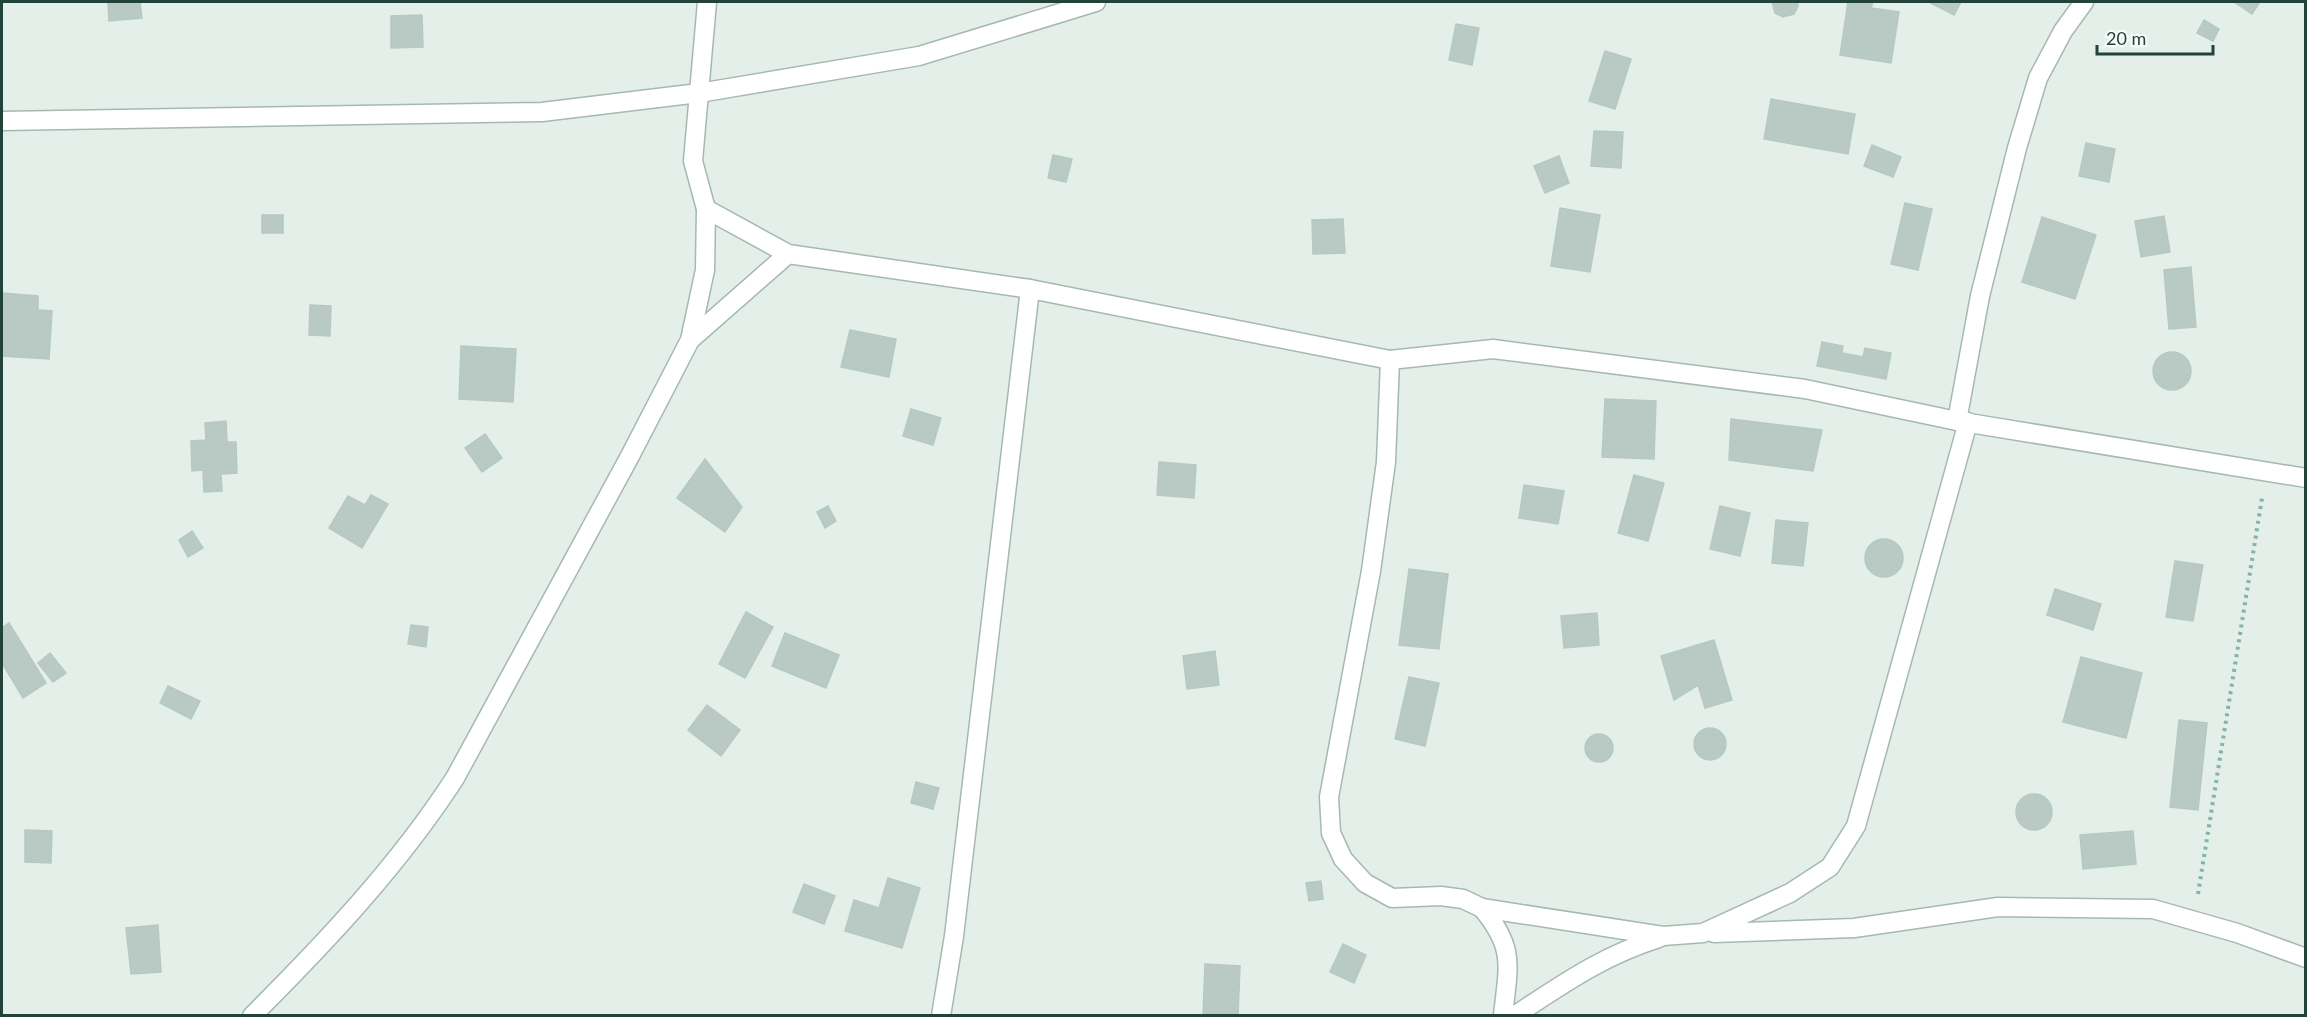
<svg xmlns="http://www.w3.org/2000/svg" width="2307" height="1017" font-family="Lato,sans-serif">
	<rect width="100%" height="100%" fill="#e4efea"/>
	<!-- building -->
	<g fill="#b9cac4" stroke="#b5c9c2" stroke-width="1.5">
		<polygon points="108,2 140,2 142,18 109,21"/>
		<polygon points="1772,2 1798,2 1798,6 1794,14 1783,17 1775,13"/>
		<polygon points="1848,2 1873,2 1871,8 1899,12 1891,63 1840,55"/>
		<polygon points="1929,2 1961,2 1954,15"/>
		<polygon points="2234,2 2260,2 2252,14"/>
		<polygon points="422,15 423,47 391,48 391,16"/>
		<polygon points="2204,20 2219,29 2213,41 2197,33"/>
		<polygon points="1456,24 1479,28 1472,65 1449,60"/>
		<polygon points="1605,51 1631,59 1615,109 1589,101"/>
		<polygon points="1771,99 1855,114 1848,154 1764,139"/>
		<polygon points="1594,131 1623,132 1621,168 1591,166"/>
		<polygon points="2086,143 2115,149 2109,182 2079,176"/>
		<polygon points="1872,145 1901,157 1893,177 1864,166"/>
		<polygon points="1053,155 1072,159 1066,182 1048,178"/>
		<polygon points="1559,156 1569,183 1545,193 1534,166"/>
		<polygon points="1905,203 1932,209 1918,270 1891,264"/>
		<polygon points="1560,208 1600,215 1590,272 1551,266"/>
		<rect x="262" y="215" width="21" height="18"/>
		<polygon points="2164,216 2170,252 2141,257 2135,221"/>
		<polygon points="2042,217 2096,235 2075,299 2022,282"/>
		<polygon points="1343,219 1345,253 1313,254 1312,220"/>
		<polygon points="2191,267 2196,327 2169,329 2164,270"/>
		<polygon points="2,293 38,296 38,310 52,311 49,359 2,356"/>
		<polygon points="310,305 331,306 330,336 309,335"/>
		<polygon points="850,330 896,339 889,377 841,367"/>
		<polygon points="1822,342 1843,346 1842,353 1863,357 1865,348 1891,353 1886,379 1817,366"/>
		<polygon points="461,346 516,349 513,402 459,399"/>
		<circle cx="2172" cy="371" r="19"/>
		<polygon points="1605,399 1656,401 1654,459 1602,457"/>
		<polygon points="911,409 941,418 933,445 903,436"/>
		<polygon points="1731,419 1822,430 1813,471 1729,460"/>
		<polygon points="226,421 227,442 236,442 237,473 221,474 222,491 204,492 203,470 192,471 191,441 206,440 205,423"/>
		<polygon points="485,434 502,458 482,472 465,448"/>
		<polygon points="705,459 742,507 725,532 677,498"/>
		<polygon points="1159,462 1196,465 1194,498 1157,495"/>
		<polygon points="1634,475 1664,483 1648,541 1618,533"/>
		<polygon points="1524,485 1564,491 1558,524 1519,518"/>
		<polygon points="371,495 388,504 362,548 329,528 348,496 365,505"/>
		<polygon points="828,506 836,521 825,528 817,512"/>
		<polygon points="1720,506 1750,513 1740,556 1710,549"/>
		<polygon points="1776,520 1808,523 1803,566 1772,563"/>
		<polygon points="192,531 203,548 188,557 179,540"/>
		<circle cx="1884" cy="558" r="19"/>
		<polygon points="2175,561 2203,565 2193,621 2166,617"/>
		<polygon points="1409,569 1448,574 1439,649 1399,645"/>
		<polygon points="2055,589 2101,604 2093,630 2047,615"/>
		<polygon points="746,612 773,627 745,678 719,664"/>
		<polygon points="1597,613 1599,645 1564,648 1561,616"/>
		<polygon points="9,623 46,683 23,698 2,663 2,628"/>
		<polygon points="411,625 428,627 426,647 408,644"/>
		<polygon points="785,633 839,655 826,688 772,666"/>
		<polygon points="1714,640 1732,700 1705,708 1698,685 1674,700 1661,656"/>
		<polygon points="1215,651 1219,685 1187,689 1183,656"/>
		<polygon points="50,653 66,673 53,682 38,663"/>
		<polygon points="2081,657 2142,673 2126,738 2063,722"/>
		<polygon points="1409,677 1439,683 1425,746 1395,739"/>
		<polygon points="168,686 200,701 191,719 160,703"/>
		<polygon points="707,705 740,730 721,756 688,730"/>
		<polygon points="2179,720 2207,723 2198,810 2170,807"/>
		<circle cx="1710" cy="744" r="16"/>
		<circle cx="1599" cy="748" r="14"/>
		<polygon points="916,782 939,788 933,809 911,803"/>
		<circle cx="2034" cy="812" r="18"/>
		<polygon points="25,830 52,831 51,863 25,862"/>
		<polygon points="2133,831 2136,864 2083,869 2080,835"/>
		<polygon points="888,878 920,888 902,948 845,931 854,900 879,908"/>
		<polygon points="1321,881 1323,899 1309,901 1306,883"/>
		<polygon points="804,884 835,896 824,924 793,912"/>
		<polygon points="158,925 161,972 131,974 126,928"/>
		<polygon points="1343,944 1366,955 1354,983 1330,972"/>
		<polygon points="1205,964 1240,966 1238,1016 1203,1016"/>
	</g>
	<g fill="none" stroke-linecap="round" stroke-linejoin="round">
		<defs>
			<g id="minor">
				<polyline points="706,209 788,254 1030,289 1390,360 1493,349 1805,389 1957,421 2306,478"/>
				<polyline points="690,340 788,254"/>
				<polyline points="1390,360 1386,462 1371,571 1329,797 1331,833 1343,859 1365,883 1392,898 1441,896 1463,899 1482,908 1663,936 1703,933 1790,893 1830,867 1856,826 1968,422"/>
				<polyline points="1957,421 1980,296 2017,148 2038,78 2063,31 2084,2"/>
				<path d="M1482,908C1516,949 1508,966 1503,1016"/>
				<polyline points="1714,933 1854,928 1998,907 2153,909 2237,933 2306,958"/>
				<path d="M252,1016C326,942 398,866 455,778L630,456L690,340L705,270L706,209L693,161L707,2"/>
				<polyline points="941,1016 954,936 1030,289"/>
				<path d="M1514,1016C1563,984 1602,956 1659,938"/>
			</g>
			<polyline id="tertiary" points="2,121 542,112 699,93 919,56 1096,2"/>
		</defs>
		<!-- minor casing -->
		<use href="#minor" stroke="#a6b8b2" stroke-width="21"/>
		<!-- tertiary casing -->
		<use href="#tertiary" stroke="#a6b8b2" stroke-width="21"/>
		<!-- path -->
		<polyline stroke="#81b5a8" stroke-width="4" stroke-dasharray="3 4.5" stroke-linecap="butt" points="2198,894 2262,498"/>
		<!-- minor -->
		<use href="#minor" stroke="#fff" stroke-width="18"/>
		<!-- tertiary -->
		<use href="#tertiary" stroke="#fff" stroke-width="18"/>
	</g>
	<!-- border -->
	<rect width="2307" height="1017" fill="none" stroke="#21433b" stroke-width="6"/>
	<!-- scale -->
	<path d="M2097 45v9h116v-9" fill="none" stroke="#21433b" stroke-width="3"/>
	<text x="2106" y="45" font-size="18" fill="#21433b" stroke="#f5fbf8" stroke-width="4.5" paint-order="stroke">20 m</text>
</svg>
